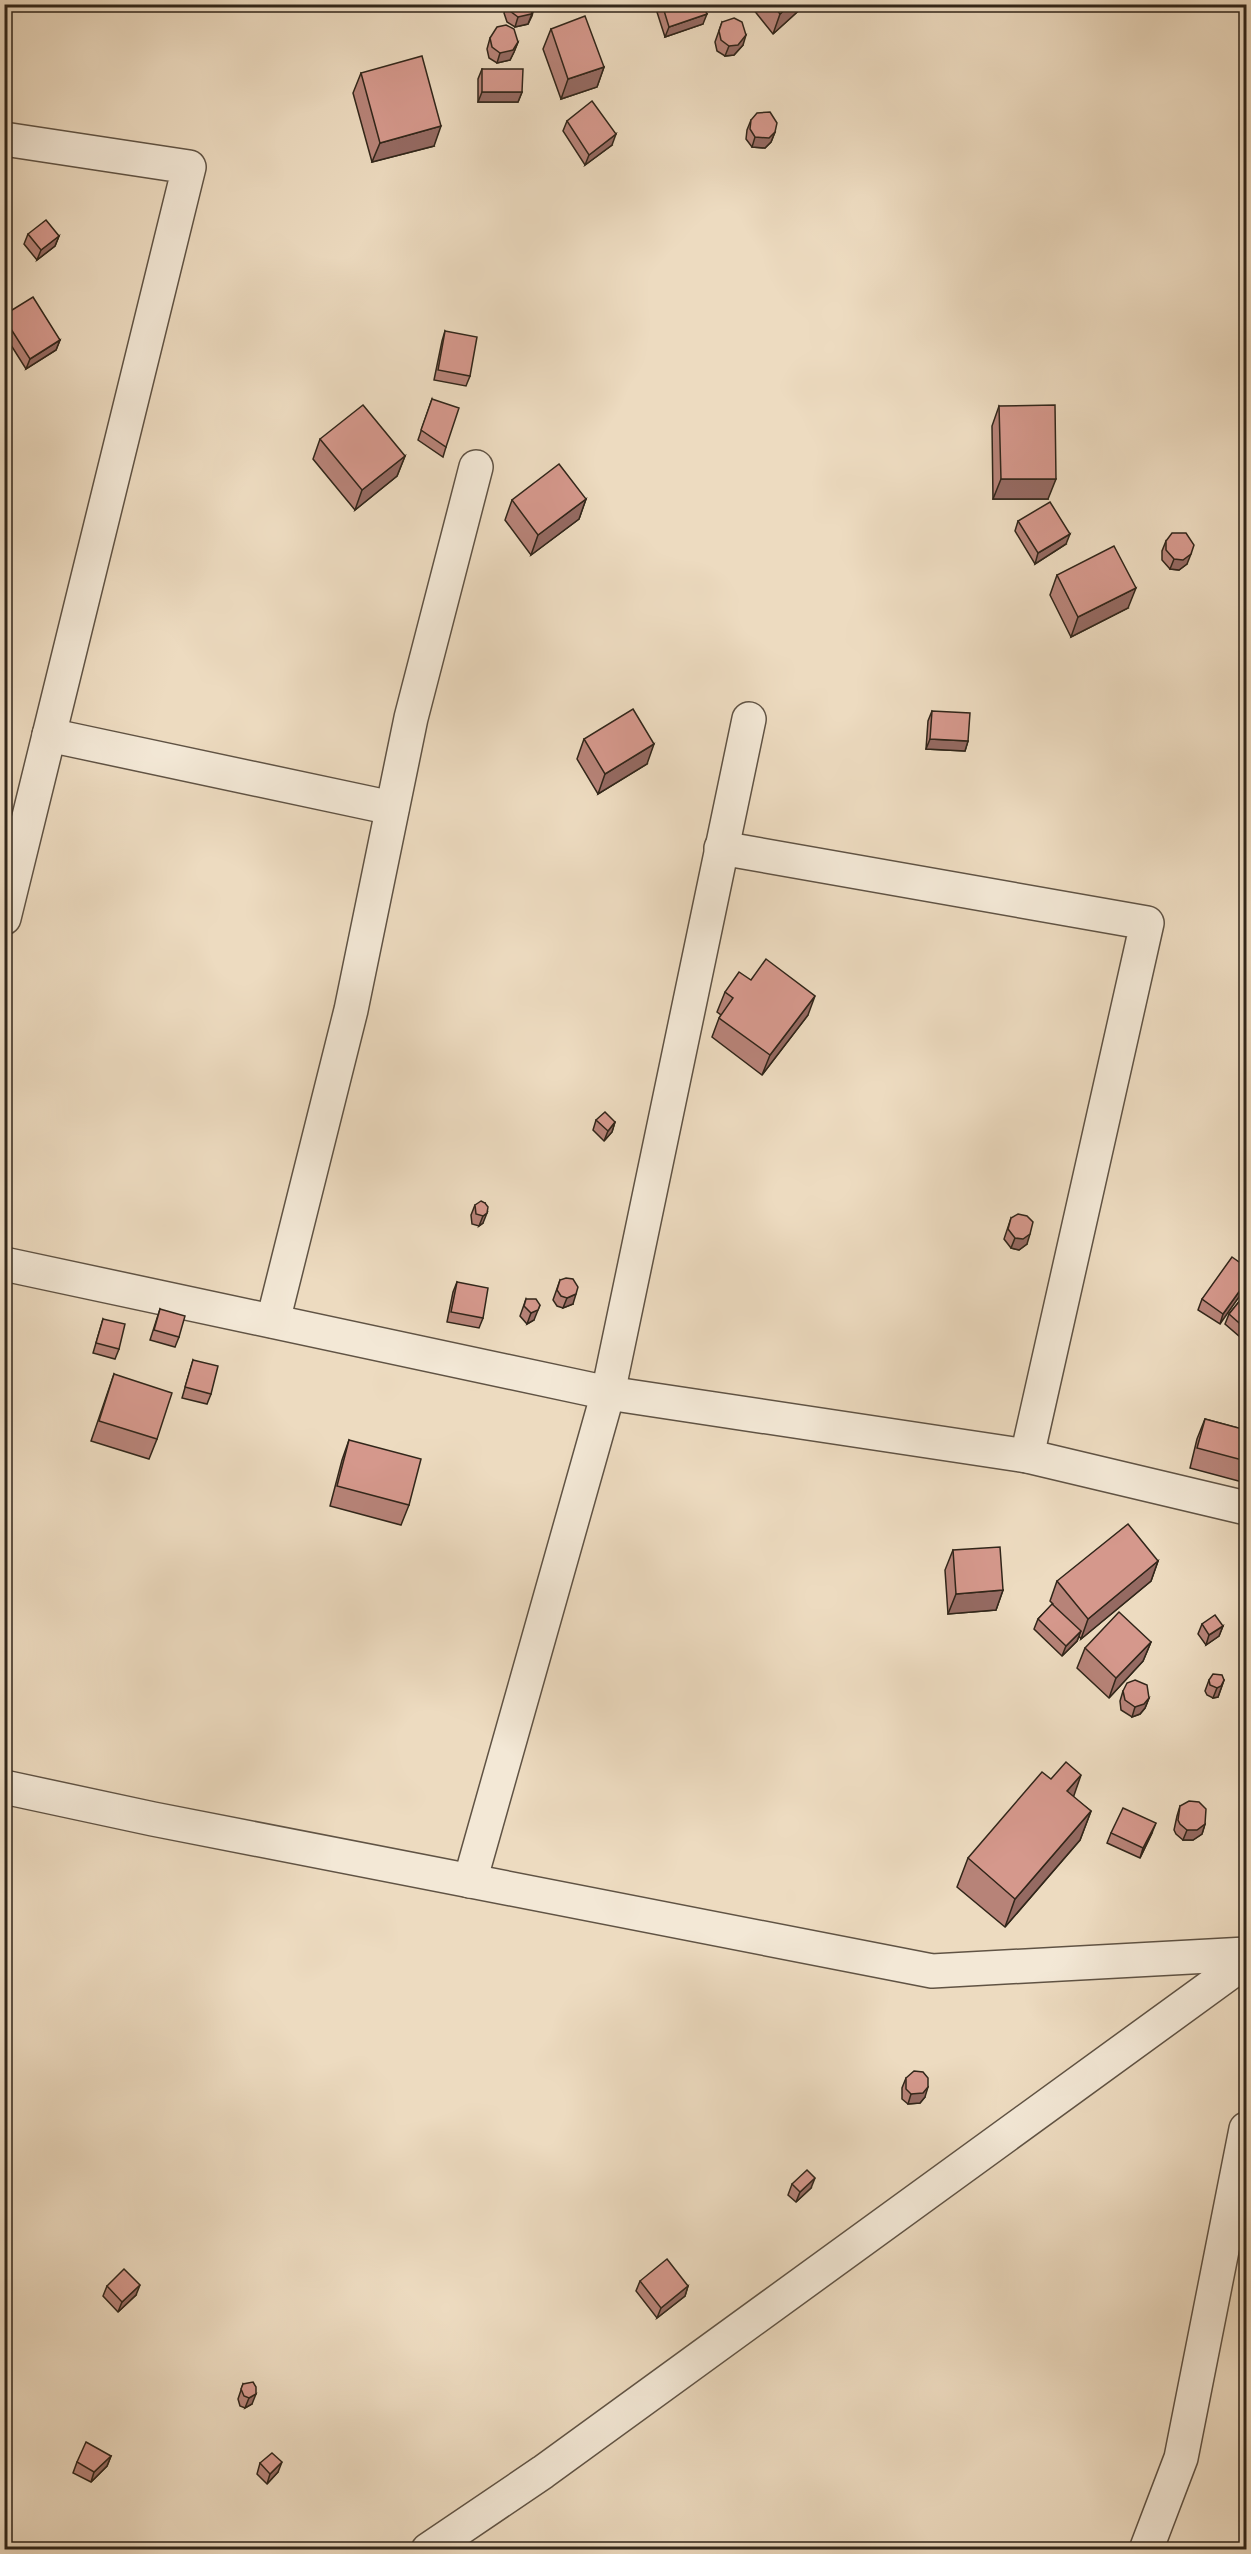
<svg xmlns="http://www.w3.org/2000/svg" width="1251" height="2554" font-family="'IM FELL DW Pica',serif">
	<rect width="100%" height="100%" fill="#eddbc0"/>
	<filter id="stains"><feTurbulence type="fractalNoise" baseFrequency=".00333" numOctaves="4"/><feColorMatrix values="0 0 0 0 .2 0 0 0 0 .09 0 0 0 0 .02 0 0 0 .5 -.17"/></filter>
	<radialGradient id="worn" r=".72"><stop offset=".6" stop-color="#630" stop-opacity="0"/><stop offset="1" stop-color="#630" stop-opacity=".3"/></radialGradient>
	<g fill="none" stroke-linecap="round" stroke-linejoin="round">
		<defs>
			<g id="street">
				<polyline points="4,139 189,167 4,918"/>
				<polyline points="49,735 392,808"/>
				<polyline points="721,848 1147,923 1027,1456"/>
				<polyline points="4,1264 608,1393 1027,1456 1246,1508"/>
				<polyline points="273,1321 351,1010 411,718 476,467"/>
				<polyline points="4,1787 153,1819 932,1971 1246,1954"/>
				<polyline points="470,1881 608,1393 749,719"/>
				<polyline points="428,2550 543,2472 1246,1961"/>
				<polyline points="1146,2550 1181,2458 1246,2129"/>
			</g>
		</defs>
		<!-- street casing -->
		<use href="#street" stroke="#605344" stroke-width="36"/>
		<!-- street -->
		<use href="#street" stroke="#f3e8d6" stroke-width="33"/>
	</g>
	<!-- wall -->
	<g fill="#b78378" stroke="#31261a" stroke-width="1.5">
		<polygon points="507,4 535,4 532,16 528,24 515,27 507,22 504,13"/>
		<polygon points="658,4 702,4 703,24 665,37 656,9"/>
		<polygon points="749,4 806,4 773,34"/>
		<polygon points="722,22 743,45 734,55 725,56 717,51 715,42"/>
		<polygon points="551,29 604,67 597,87 561,99 543,49"/>
		<polygon points="490,38 518,42 514,52 510,60 497,63 489,58 487,49"/>
		<polygon points="482,69 522,92 518,102 478,102 478,79"/>
		<polygon points="361,73 434,146 372,162 353,93"/>
		<polygon points="751,120 775,132 771,142 765,148 752,147 746,139 747,130"/>
		<polygon points="567,121 612,145 585,165 563,131"/>
		<polygon points="28,234 59,236 55,246 37,260 24,244"/>
		<polygon points="4,315 60,340 56,350 26,369 4,334"/>
		<polygon points="445,331 470,376 466,386 434,380 442,341"/>
		<polygon points="432,399 446,447 443,457 418,440"/>
		<polygon points="999,406 1048,499 993,499 992,426"/>
		<polygon points="320,439 405,456 397,476 355,510 313,459"/>
		<polygon points="586,499 579,519 531,555 505,520 512,500"/>
		<polygon points="1018,521 1066,544 1035,564 1015,531"/>
		<polygon points="1166,541 1187,564 1179,570 1170,569 1162,560 1162,551"/>
		<polygon points="1057,575 1128,608 1071,637 1050,595"/>
		<polygon points="932,711 968,741 965,751 926,749 928,721"/>
		<polygon points="584,739 647,764 598,794 577,759"/>
		<polygon points="751,980 808,1015 762,1075 712,1037 719,1018 721,1015 717,1012 725,992"/>
		<polygon points="596,1120 615,1122 612,1132 604,1141 593,1130"/>
		<polygon points="485,1203 483,1223 479,1226 472,1224 471,1215 475,1205"/>
		<polygon points="1011,1218 1027,1244 1019,1250 1011,1248 1004,1239"/>
		<polygon points="1246,1267 1220,1324 1198,1310 1202,1299"/>
		<polygon points="560,1280 573,1304 563,1308 557,1306 553,1300"/>
		<polygon points="457,1282 483,1318 479,1328 447,1322 453,1292"/>
		<polygon points="1246,1293 1246,1342 1225,1324 1229,1314"/>
		<polygon points="526,1299 534,1320 527,1324 520,1316"/>
		<polygon points="160,1309 179,1337 175,1347 150,1340"/>
		<polygon points="103,1319 119,1349 115,1359 93,1353"/>
		<polygon points="193,1360 211,1394 207,1404 182,1398"/>
		<polygon points="114,1374 157,1439 149,1459 91,1441"/>
		<polygon points="1205,1419 1246,1430 1246,1483 1190,1468 1197,1439"/>
		<polygon points="349,1440 409,1505 401,1525 330,1506 342,1460"/>
		<polygon points="953,1550 1003,1590 996,1610 948,1614 945,1570"/>
		<polygon points="1158,1561 1151,1581 1081,1639 1079,1636 1077,1641 1062,1656 1034,1629 1038,1619 1053,1604 1050,1601 1057,1581"/>
		<polygon points="1202,1624 1223,1626 1219,1636 1206,1645 1198,1634"/>
		<polygon points="1246,1626 1246,1643 1241,1638"/>
		<polygon points="1151,1642 1143,1661 1109,1698 1077,1668 1085,1648"/>
		<polygon points="1209,1680 1224,1680 1218,1697 1213,1698 1207,1695 1205,1691"/>
		<polygon points="1123,1691 1149,1698 1145,1708 1140,1714 1132,1717 1121,1710 1120,1701"/>
		<polygon points="1073,1797 1091,1811 1080,1840 1005,1927 957,1887 968,1858"/>
		<polygon points="1180,1806 1205,1824 1202,1834 1193,1840 1183,1840 1176,1834 1174,1830 1177,1816"/>
		<polygon points="1111,1833 1152,1833 1140,1858 1107,1843"/>
		<polygon points="906,2078 925,2097 920,2103 908,2104 902,2099 902,2088"/>
		<polygon points="792,2184 811,2188 796,2202 788,2195"/>
		<polygon points="640,2281 688,2286 685,2296 657,2318 636,2291"/>
		<polygon points="107,2286 136,2295 118,2312 103,2296"/>
		<polygon points="243,2384 252,2404 245,2408 240,2406 238,2399"/>
		<polygon points="111,2456 107,2466 91,2482 73,2473 77,2462"/>
		<polygon points="260,2463 278,2472 267,2484 257,2474"/>
	</g>
	<!-- shaded-wall -->
	<g fill="#956a62" stroke="#31261a" stroke-width="1.5">
		<polygon points="791,4 806,4 773,34 780,14"/>
		<polygon points="535,6 528,24 515,27 518,17"/>
		<polygon points="707,14 703,24 665,37 669,27"/>
		<polygon points="746,35 743,45 734,55 725,56 729,46"/>
		<polygon points="518,42 514,52 510,60 497,63 500,53"/>
		<polygon points="604,67 597,87 561,99 568,79"/>
		<polygon points="482,92 522,92 518,102 478,102"/>
		<polygon points="441,126 434,146 372,162 380,143"/>
		<polygon points="775,132 771,142 765,148 752,147 755,137"/>
		<polygon points="616,134 612,145 585,165 589,155"/>
		<polygon points="59,236 55,246 37,260 41,250"/>
		<polygon points="60,340 56,350 26,369 30,359"/>
		<polygon points="405,456 397,476 355,510 362,490"/>
		<polygon points="1001,479 1056,479 1048,499 993,499"/>
		<polygon points="586,499 579,519 531,555 538,535"/>
		<polygon points="1070,534 1066,544 1035,564 1038,553"/>
		<polygon points="1191,554 1187,564 1179,570 1170,569 1174,559"/>
		<polygon points="1136,588 1128,608 1071,637 1078,617"/>
		<polygon points="930,739 968,741 965,751 926,749"/>
		<polygon points="654,744 647,764 598,794 605,774"/>
		<polygon points="815,996 808,1015 762,1075 770,1055"/>
		<polygon points="615,1122 612,1132 604,1141 608,1131"/>
		<polygon points="487,1213 483,1223 479,1226 483,1216"/>
		<polygon points="1030,1234 1027,1244 1019,1250 1011,1248 1015,1238"/>
		<polygon points="1246,1282 1246,1287 1220,1324 1223,1314"/>
		<polygon points="576,1294 573,1304 563,1308 567,1298"/>
		<polygon points="540,1305 534,1320 527,1324 531,1313"/>
		<polygon points="1158,1561 1151,1581 1081,1639 1088,1619"/>
		<polygon points="1003,1590 996,1610 948,1614 956,1594"/>
		<polygon points="1223,1626 1219,1636 1206,1645 1209,1635"/>
		<polygon points="1081,1631 1077,1641 1062,1656 1066,1646"/>
		<polygon points="1151,1642 1143,1661 1109,1698 1116,1678"/>
		<polygon points="1224,1680 1218,1697 1213,1698 1217,1688"/>
		<polygon points="1149,1698 1145,1708 1140,1714 1132,1717 1135,1707"/>
		<polygon points="1081,1775 1071,1804 1067,1791"/>
		<polygon points="1091,1811 1080,1840 1005,1927 1015,1899"/>
		<polygon points="1156,1823 1152,1833 1140,1858 1143,1848"/>
		<polygon points="1205,1824 1202,1834 1193,1840 1183,1840 1187,1830"/>
		<polygon points="928,2087 925,2097 920,2103 908,2104 911,2094"/>
		<polygon points="815,2178 811,2188 796,2202 800,2192"/>
		<polygon points="140,2285 136,2295 118,2312 122,2302"/>
		<polygon points="688,2286 685,2296 657,2318 661,2308"/>
		<polygon points="256,2394 252,2404 245,2408 249,2398"/>
		<polygon points="111,2456 107,2466 91,2482 94,2472"/>
		<polygon points="282,2462 278,2472 267,2484 270,2474"/>
	</g>
	<!-- building -->
	<g fill="#d5988c" stroke="#31261a" stroke-width="1.5">
		<polygon points="508,4 535,4 535,6 531,14 518,17 510,11"/>
		<polygon points="662,4 702,4 707,14 669,27"/>
		<polygon points="772,4 791,4 780,14"/>
		<polygon points="585,16 604,67 568,79 551,29"/>
		<polygon points="734,18 742,22 746,35 738,45 729,46 721,40 719,31 722,22"/>
		<polygon points="506,25 514,29 518,42 513,50 500,53 492,47 490,38 497,27"/>
		<polygon points="422,56 441,126 380,143 361,73"/>
		<polygon points="482,69 523,69 522,92 482,92"/>
		<polygon points="592,101 616,134 589,155 567,121"/>
		<polygon points="770,112 777,123 775,132 769,138 755,137 750,129 751,120 757,113"/>
		<polygon points="46,220 59,236 41,250 28,234"/>
		<polygon points="33,297 60,340 30,359 4,318 4,315"/>
		<polygon points="445,331 477,337 470,376 438,370"/>
		<polygon points="432,399 459,408 446,447 421,430"/>
		<polygon points="363,405 405,456 362,490 320,439"/>
		<polygon points="1055,405 1056,479 1001,479 999,406"/>
		<polygon points="559,464 586,499 538,535 512,500"/>
		<polygon points="1050,502 1070,534 1038,553 1018,521"/>
		<polygon points="1172,533 1186,533 1194,545 1191,554 1183,560 1174,559 1166,550 1166,541"/>
		<polygon points="1114,546 1136,588 1078,617 1057,575"/>
		<polygon points="633,709 654,744 605,774 584,739"/>
		<polygon points="932,711 970,713 968,741 930,739"/>
		<polygon points="766,959 815,996 770,1055 719,1018 733,998 725,992 739,972 751,980"/>
		<polygon points="605,1112 615,1122 608,1131 596,1120"/>
		<polygon points="481,1201 485,1203 488,1207 487,1213 483,1216 476,1214 475,1205"/>
		<polygon points="1018,1214 1027,1216 1033,1222 1030,1234 1023,1239 1015,1238 1008,1229 1011,1218"/>
		<polygon points="1232,1257 1246,1267 1246,1282 1223,1314 1202,1299"/>
		<polygon points="566,1278 573,1279 578,1287 576,1294 567,1298 561,1296 557,1290 560,1280"/>
		<polygon points="457,1282 488,1288 483,1318 451,1312"/>
		<polygon points="1246,1293 1246,1329 1229,1314"/>
		<polygon points="526,1299 536,1299 540,1305 538,1310 531,1313 524,1306"/>
		<polygon points="160,1309 185,1316 179,1337 154,1330"/>
		<polygon points="103,1319 125,1324 119,1349 96,1343"/>
		<polygon points="193,1360 218,1366 211,1394 185,1387"/>
		<polygon points="114,1374 172,1393 157,1439 99,1421"/>
		<polygon points="1205,1419 1246,1430 1246,1461 1197,1448"/>
		<polygon points="349,1440 421,1459 409,1505 337,1486"/>
		<polygon points="1128,1524 1158,1561 1088,1619 1057,1581"/>
		<polygon points="1000,1547 1003,1590 956,1594 953,1550"/>
		<polygon points="1052,1604 1081,1631 1066,1646 1038,1619"/>
		<polygon points="1119,1612 1151,1642 1116,1678 1085,1648"/>
		<polygon points="1215,1615 1223,1626 1209,1635 1202,1624"/>
		<polygon points="1213,1674 1222,1675 1224,1680 1221,1686 1217,1688 1210,1685 1209,1680"/>
		<polygon points="1135,1680 1147,1685 1149,1698 1144,1704 1135,1707 1125,1700 1123,1691 1127,1683"/>
		<polygon points="1066,1762 1081,1775 1067,1791 1091,1811 1015,1899 968,1858 1042,1772 1051,1779"/>
		<polygon points="1189,1801 1199,1802 1206,1809 1205,1824 1197,1830 1187,1830 1180,1824 1178,1820 1180,1806"/>
		<polygon points="1123,1808 1156,1823 1143,1848 1111,1833"/>
		<polygon points="914,2071 923,2072 928,2078 928,2087 923,2093 911,2094 906,2089 906,2078"/>
		<polygon points="807,2170 815,2178 800,2192 792,2184"/>
		<polygon points="667,2259 688,2286 661,2308 640,2281"/>
		<polygon points="124,2269 140,2285 122,2302 107,2286"/>
		<polygon points="253,2382 256,2387 256,2394 249,2398 244,2396 241,2389 243,2384"/>
		<polygon points="86,2442 111,2456 94,2472 77,2462"/>
		<polygon points="272,2453 282,2462 270,2474 260,2463"/>
	</g>
	<!-- margin -->
	<rect width="1251" height="2554" fill="none" stroke="#eddbc0" stroke-width="24"/>
	<rect x="6" y="6" width="1239" height="2542" fill="none" stroke="#31261a" stroke-width="3"/>
	<rect x="12" y="12" width="1227" height="2530" fill="none" stroke="#31261a" stroke-width="1.5"/>
	<rect width="100%" height="100%" filter="url(#stains)"/>
	<rect width="100%" height="100%" fill="url(#worn)"/>
</svg>
